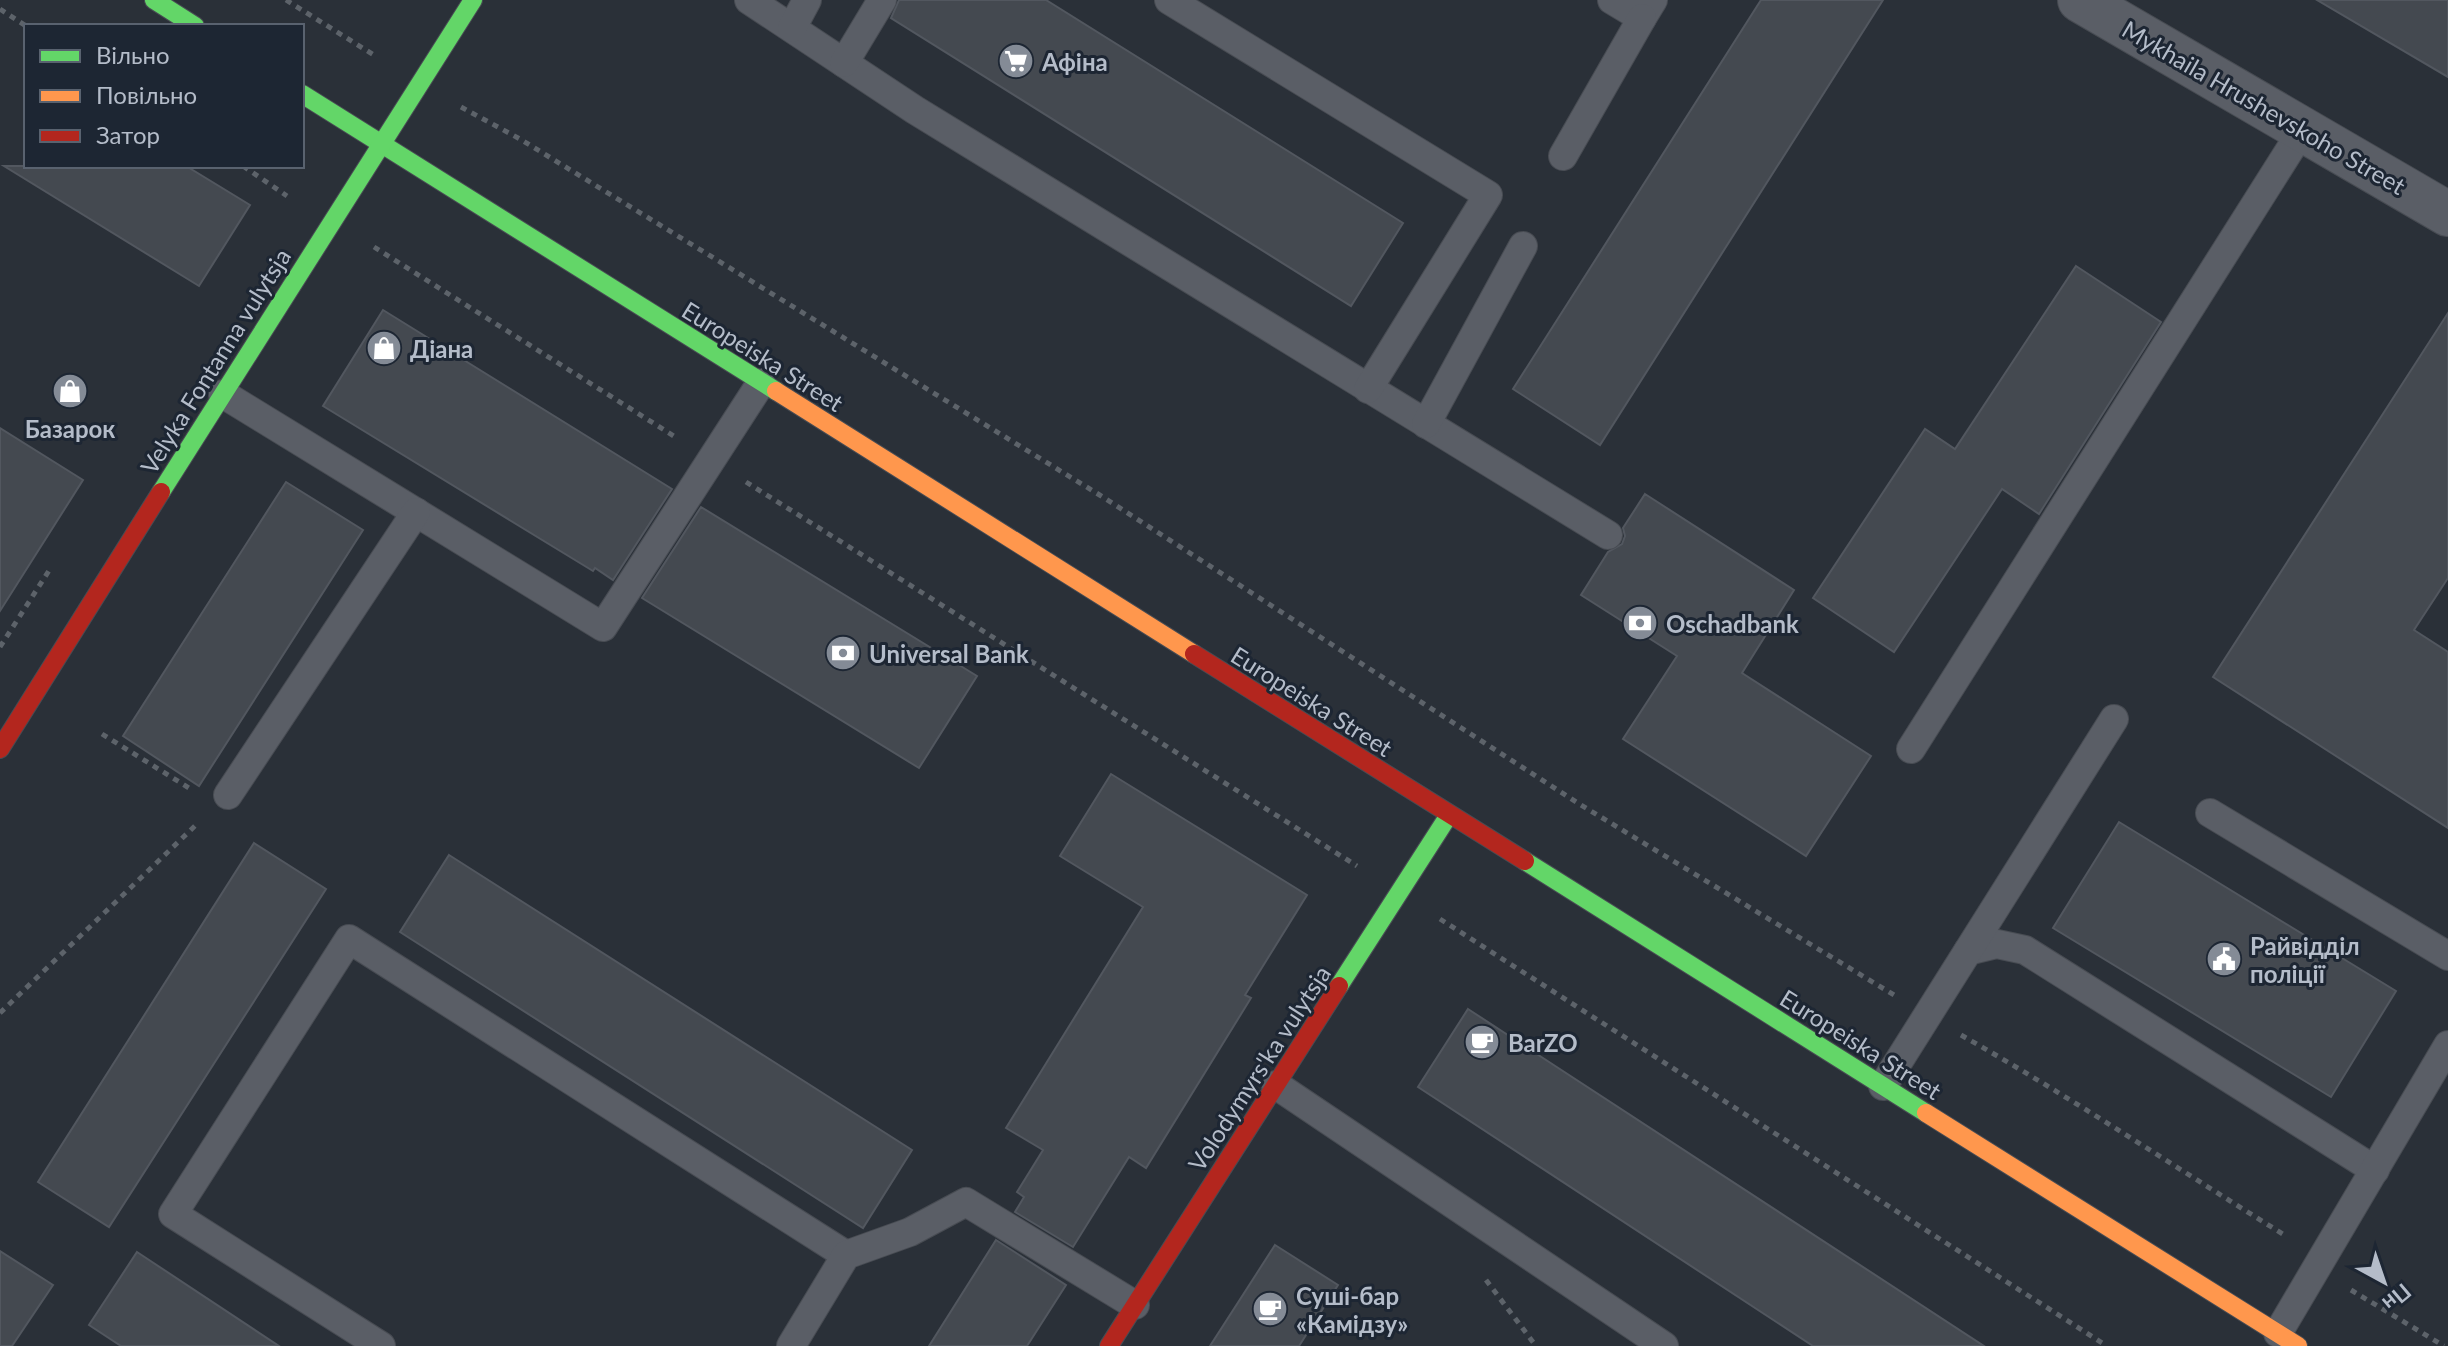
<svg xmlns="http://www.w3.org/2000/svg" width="2448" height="1346" font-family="Lato,sans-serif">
	<rect width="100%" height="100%" fill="#2a3038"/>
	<!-- building -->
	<g fill="#444950" stroke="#52575f" stroke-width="2">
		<polygon points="899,0 1046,0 1403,223 1351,306 891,18"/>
		<polygon points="1761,0 1883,0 1600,445 1513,389"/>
		<polygon points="2317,0 2448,0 2448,77"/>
		<polygon points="4,166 186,166 250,205 199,286"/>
		<polygon points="2076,266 2161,322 2039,514 2002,489 1894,652 1813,598 1925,429 1955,449"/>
		<polygon points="383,310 672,489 613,580 595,568 593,571 323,406"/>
		<polygon points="2448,313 2448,578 2414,630 2448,652 2448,828 2213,677"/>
		<polygon points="0,428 83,480 0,611"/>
		<polygon points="286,482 363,530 199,786 123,736"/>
		<polygon points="1645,494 1794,590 1742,673 1871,756 1806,856 1623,739 1677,656 1581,595 1608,552 1622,544 1625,536 1623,528"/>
		<polygon points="701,507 977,676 919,768 642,598"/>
		<polygon points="1111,774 1307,895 1245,995 1251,998 1146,1168 1129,1157 1073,1247 1015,1212 1024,1197 1017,1192 1043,1150 1006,1128 1143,907 1060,856"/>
		<polygon points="2119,822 2396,991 2331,1097 2053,928"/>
		<polygon points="254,843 326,889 109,1227 38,1182"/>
		<polygon points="449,855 912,1150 863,1228 400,932"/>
		<polygon points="1468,1009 1984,1346 1813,1346 1418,1087"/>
		<polygon points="996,1240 1066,1285 1027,1346 929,1346"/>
		<polygon points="1275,1245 1338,1285 1299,1346 1210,1346"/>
		<polygon points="0,1251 53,1285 12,1346 0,1346"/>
		<polygon points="137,1252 279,1346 121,1346 89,1325"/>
	</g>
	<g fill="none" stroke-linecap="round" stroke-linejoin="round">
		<defs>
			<g id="lane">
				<polyline points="749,0 915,110 1608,535"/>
				<polyline points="1169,0 1488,195 1368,389"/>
				<polyline points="1612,0 1642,18 1653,0"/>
				<polyline points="792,28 807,0"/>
				<polyline points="844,63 882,0"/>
				<polyline points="1563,156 1642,18"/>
				<polyline points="223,394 603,627 761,383"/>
				<polyline points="1426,424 1523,246"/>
				<polyline points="1911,749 2303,129"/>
				<polyline points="228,795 416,512"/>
				<polyline points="2210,813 2448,956"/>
				<polyline points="1968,951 1997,944 2025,950 2375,1170"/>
				<polyline points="1276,1085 1664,1346"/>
				<polyline points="1883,1086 2114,719"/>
				<polyline points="2278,1333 2448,1045"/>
				<polyline points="381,1346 173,1214 349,939 846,1255"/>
				<polyline points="791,1346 846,1255 910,1232 966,1202 1135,1305"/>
			</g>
			<polyline id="street" points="2080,0 2448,214"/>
			<g id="fast">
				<polyline points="154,0 195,26"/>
				<polyline points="302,94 776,391"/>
				<polyline points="161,492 473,0"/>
				<polyline points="1525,861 1926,1113"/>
				<polyline points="1339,986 1449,815"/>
			</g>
			<g id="slow">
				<polyline points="776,391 1194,654"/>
				<polyline points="1926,1113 2298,1346"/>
			</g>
			<g id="jam">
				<polyline points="1194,654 1525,861"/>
				<polyline points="0,749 161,492"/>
				<polyline points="1109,1346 1339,986"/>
			</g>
		</defs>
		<!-- lane casing -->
		<use href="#lane" stroke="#484c53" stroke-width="30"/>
		<!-- street casing -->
		<use href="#street" stroke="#484c53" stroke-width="46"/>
		<!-- fast casing -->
		<use href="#fast" stroke="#484c53" stroke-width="20"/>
		<!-- slow casing -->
		<use href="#slow" stroke="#484c53" stroke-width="20"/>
		<!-- jam casing -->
		<use href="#jam" stroke="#484c53" stroke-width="20"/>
		<!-- path -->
		<g stroke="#5d636a" stroke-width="5" stroke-dasharray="6 6" stroke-linecap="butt">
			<polyline points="286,0 377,57"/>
			<polyline points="0,9 26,26"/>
			<polyline points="461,107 520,139 1098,494 1581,805 1894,995"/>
			<polyline points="243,166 287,196"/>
			<polyline points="374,247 677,438"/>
			<polyline points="746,482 1357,866"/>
			<polyline points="0,647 50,569"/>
			<polyline points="102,734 189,788"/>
			<polyline points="1440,919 2107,1346"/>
			<polyline points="0,1013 198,823"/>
			<path d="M1961,1035C2072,1098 2178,1169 2286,1236"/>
			<polyline points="1486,1280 1536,1346"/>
			<polyline points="2351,1290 2444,1346"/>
		</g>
		<!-- lane -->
		<use href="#lane" stroke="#5a5e66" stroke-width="28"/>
		<!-- street -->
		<use href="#street" stroke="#5a5e66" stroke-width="44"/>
		<!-- fast -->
		<use href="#fast" stroke="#63d668" stroke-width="18"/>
		<!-- slow -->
		<use href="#slow" stroke="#ff974d" stroke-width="18"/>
		<!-- jam -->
		<use href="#jam" stroke="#b3261e" stroke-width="18"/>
	</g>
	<!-- icons -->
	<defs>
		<symbol id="supermarket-disc" viewBox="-11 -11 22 22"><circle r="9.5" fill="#848b96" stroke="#1d2633"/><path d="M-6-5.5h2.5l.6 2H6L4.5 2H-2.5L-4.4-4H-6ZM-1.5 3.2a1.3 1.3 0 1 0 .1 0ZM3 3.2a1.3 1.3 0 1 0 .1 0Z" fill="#fff"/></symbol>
		<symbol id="shop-disc" viewBox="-11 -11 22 22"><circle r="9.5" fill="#848b96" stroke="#1d2633"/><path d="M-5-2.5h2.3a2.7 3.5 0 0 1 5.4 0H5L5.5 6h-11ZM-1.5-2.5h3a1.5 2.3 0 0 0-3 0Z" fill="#fff"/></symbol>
		<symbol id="bank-disc" viewBox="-11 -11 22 22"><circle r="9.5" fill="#848b96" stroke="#1d2633"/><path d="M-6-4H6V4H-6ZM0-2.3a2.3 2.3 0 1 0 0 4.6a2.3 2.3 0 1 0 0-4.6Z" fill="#fff"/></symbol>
		<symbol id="civic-disc" viewBox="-11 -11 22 22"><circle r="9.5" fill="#848b96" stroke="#1d2633"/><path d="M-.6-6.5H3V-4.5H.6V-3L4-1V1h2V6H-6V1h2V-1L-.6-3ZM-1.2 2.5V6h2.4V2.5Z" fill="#fff"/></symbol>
		<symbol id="cafe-disc" viewBox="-11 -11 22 22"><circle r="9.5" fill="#848b96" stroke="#1d2633"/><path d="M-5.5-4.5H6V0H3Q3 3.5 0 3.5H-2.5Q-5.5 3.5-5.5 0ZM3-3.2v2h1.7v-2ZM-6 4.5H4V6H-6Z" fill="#fff"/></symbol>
	</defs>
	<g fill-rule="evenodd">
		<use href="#supermarket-disc" x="996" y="41" width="40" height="40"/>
		<use href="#shop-disc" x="364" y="328" width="40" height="40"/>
		<use href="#shop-disc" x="50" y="371" width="40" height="40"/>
		<use href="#bank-disc" x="1620" y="603" width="40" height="40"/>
		<use href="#bank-disc" x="823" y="633" width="40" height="40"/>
		<use href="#civic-disc" x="2204" y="939" width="40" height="40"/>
		<use href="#cafe-disc" x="1462" y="1022" width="40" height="40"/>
		<use href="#cafe-disc" x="1250" y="1289" width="40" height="40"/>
	</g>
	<g text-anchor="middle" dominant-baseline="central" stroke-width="6" stroke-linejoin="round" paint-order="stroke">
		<!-- poi labels -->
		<g font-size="24" font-weight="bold" fill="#b4bcc9" stroke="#1d2633" text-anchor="start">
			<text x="1042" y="61">Афіна</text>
			<text x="410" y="348">Діана</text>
			<text x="70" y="428" text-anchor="middle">Базарок</text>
			<text x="1666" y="623">Oschadbank</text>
			<text x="869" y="653">Universal Bank</text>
			<text x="2250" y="945">Райвідділ<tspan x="2250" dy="28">поліції</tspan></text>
			<text x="1508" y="1042">BarZO</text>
			<text x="1296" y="1295">Суші-бар<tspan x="1296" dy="28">«Камідзу»</tspan></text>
		</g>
		<!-- street labels -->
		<g font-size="24" fill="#b4bcc9" stroke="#1d2633">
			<text transform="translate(2264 107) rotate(30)">Mykhaila Hrushevskoho Street</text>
			<text transform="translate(763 356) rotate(32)">Europeiska Street</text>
			<text transform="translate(215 361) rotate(-58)">Velyka Fontanna vulytsja</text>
			<text transform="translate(1312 701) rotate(32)">Europeiska Street</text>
			<text transform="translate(1861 1044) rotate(32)">Europeiska Street</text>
			<text transform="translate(1259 1068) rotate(-57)">Volodymyrs'ka vulytsja</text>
		</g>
	</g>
	<!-- legend -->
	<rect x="24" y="24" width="280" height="144" fill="#1d2633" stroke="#59626f" stroke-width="2"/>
	<rect x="40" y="50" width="40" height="12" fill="#63d668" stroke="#59626f" stroke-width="2"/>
	<text x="96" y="64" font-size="24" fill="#b4bcc9">Вільно</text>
	<rect x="40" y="90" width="40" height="12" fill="#ff974d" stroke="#59626f" stroke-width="2"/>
	<text x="96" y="104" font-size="24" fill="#b4bcc9">Повільно</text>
	<rect x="40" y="130" width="40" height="12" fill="#b3261e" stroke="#59626f" stroke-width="2"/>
	<text x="96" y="144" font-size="24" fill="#b4bcc9">Затор</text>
	<!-- north arrow -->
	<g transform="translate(2384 1282) rotate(140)" stroke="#1d2633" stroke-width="6" paint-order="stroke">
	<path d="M0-6L14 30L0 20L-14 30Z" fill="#b4bcc9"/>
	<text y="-12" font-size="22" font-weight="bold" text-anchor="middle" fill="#b4bcc9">Пн</text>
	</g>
</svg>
